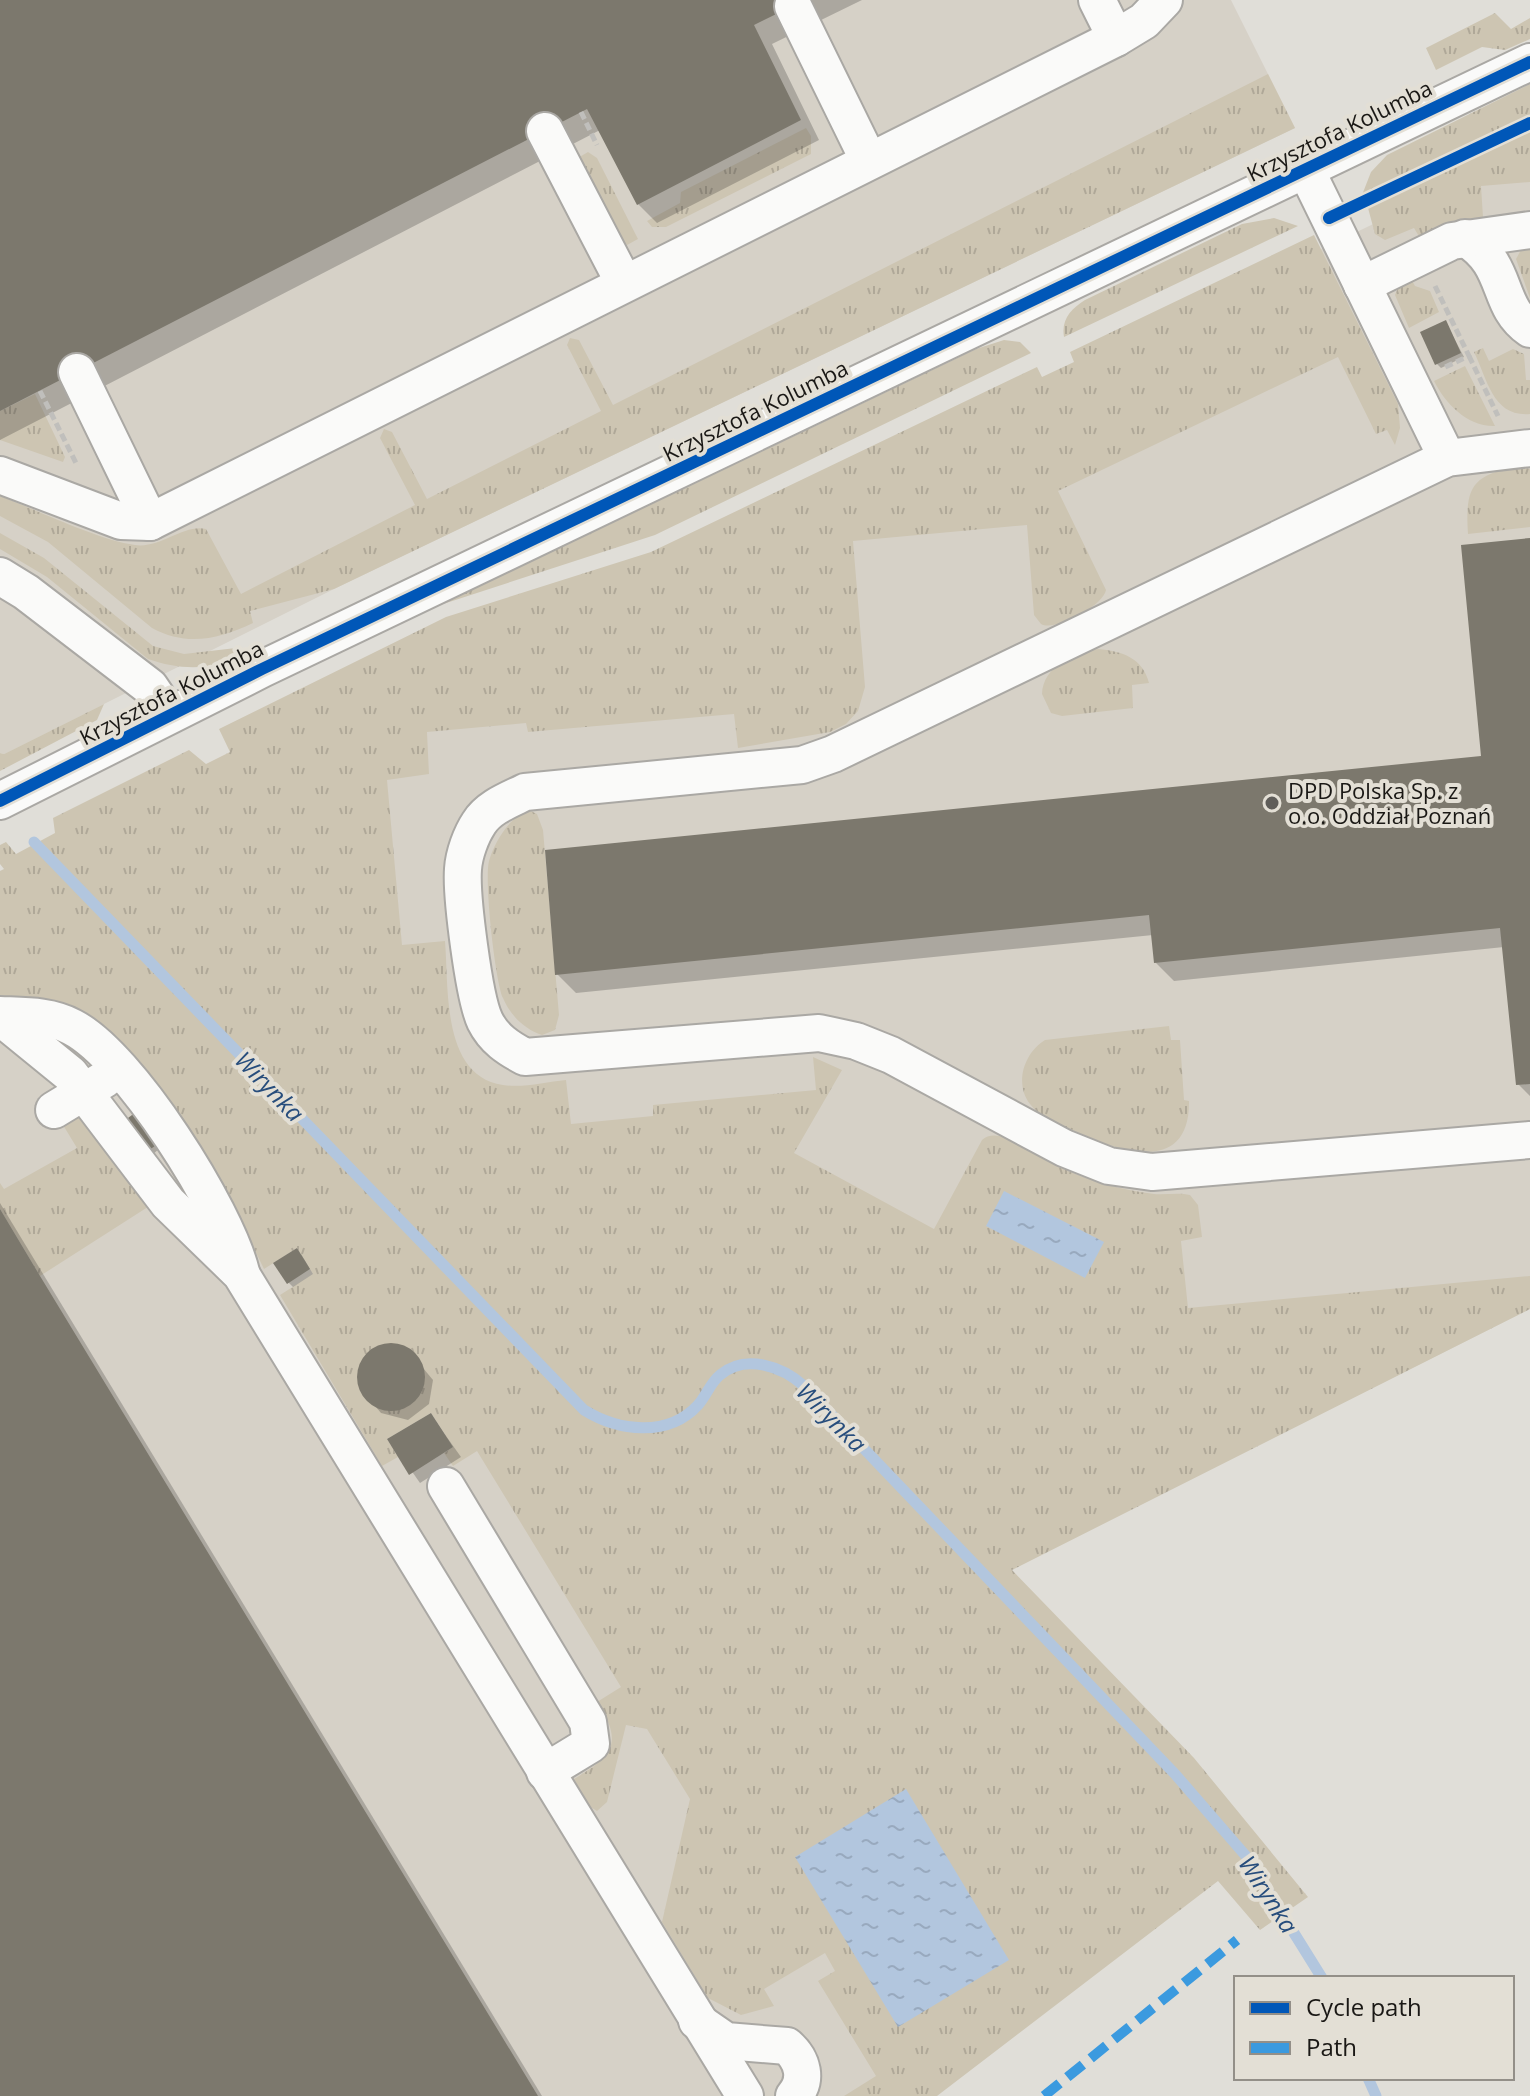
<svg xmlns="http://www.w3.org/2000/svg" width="1530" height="2096" font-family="'Open Sans',sans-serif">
	<defs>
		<pattern id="grass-tufts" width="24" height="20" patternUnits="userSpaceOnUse" patternTransform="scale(2)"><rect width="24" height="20" fill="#cdc5b2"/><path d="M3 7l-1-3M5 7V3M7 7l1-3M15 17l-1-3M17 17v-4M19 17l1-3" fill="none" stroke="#afa898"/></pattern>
		<pattern id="water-ripples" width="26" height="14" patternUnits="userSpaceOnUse" patternTransform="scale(2)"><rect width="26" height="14" fill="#b2c6de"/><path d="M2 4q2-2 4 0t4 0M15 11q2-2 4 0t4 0" fill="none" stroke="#98a9be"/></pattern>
	</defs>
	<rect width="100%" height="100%" fill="#e0ded8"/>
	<!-- built -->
	<g fill="#d6d1c7">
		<polygon points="0,0 1231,0 1295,128 334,589 4,754 0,753"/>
		<polygon points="1530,149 1530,1309 1054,1547 890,1361 101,833"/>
		<polygon points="0,871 602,1535 937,2096 0,2096"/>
	</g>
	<!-- grass -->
	<g fill="url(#grass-tufts)">
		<polygon points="1495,13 1511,29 1530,18 1530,39 1505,50 1482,47 1436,70 1426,48"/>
		<path d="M1268,74L1295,128L334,589L250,611L253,623C219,639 187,647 152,628L48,542L0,516V496C37,510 98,540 135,545C160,549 183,524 206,529L241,594L415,505L380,438L384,429L392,432L427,499L601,411L567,345L570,338L579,340L613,405Z"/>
		<polygon points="1530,84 1530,115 1362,195 1371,172 1387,155"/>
		<polygon points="806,128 811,136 811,154 666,227 652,227 647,221 680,203 681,192"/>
		<polygon points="1530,131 1530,182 1481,186 1483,217 1453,222 1420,238 1414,228 1385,240 1375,234 1368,208"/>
		<polygon points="588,152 597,158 638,239 627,245 622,241 576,159"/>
		<path d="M1274,218L1298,226L1064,337C1061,319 1071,309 1085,300L1242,224Z"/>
		<path d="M1314,235L1398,404L1400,428L1395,445L1387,430L1376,434L1338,357L1058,491L1106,590C1103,606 1055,632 1041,624L1034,615L1027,525L853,541L865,687L858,711L846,724L830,732L738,748L734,714L528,732L526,723L427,732L429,774L387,780L402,945L445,941C449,987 441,1076 503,1085C523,1088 546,1082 566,1080L571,1124L653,1116V1105L816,1090L813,1057L842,1070L794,1153L934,1229L982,1140C1000,1123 1044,1160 1064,1169C1093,1182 1122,1190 1154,1194C1166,1195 1179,1192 1190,1195L1198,1205L1202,1237L1181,1241L1188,1308L1530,1276V1309L1012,1570L1194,1758L1308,1897L1260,1930L1218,1881L937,2096H844L876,2076L818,1981L835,1971L825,1953L764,1989L774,2006L741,2015L708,1998L662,1922L690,1799L647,1729L626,1725L607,1802L597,1811L589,1806L574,1779C613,1756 624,1743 597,1702L621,1687L477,1451L453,1466L444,1453L453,1447L431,1413L387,1439L398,1457L382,1466L280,1295L313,1274L297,1248L264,1269L228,1196L156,1099L48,1006L0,995V871L4,869L0,864V845L6,842L16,854L55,833L53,818L189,750L206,764L230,752L219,729L446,617L651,552L1037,367L1042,377L1074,362L1070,352Z"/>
		<polygon points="1530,248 1530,298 1516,259 1521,250"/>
		<polygon points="1410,277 1415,286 1430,291 1439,312 1409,328 1395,295 1400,283"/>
		<polygon points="1004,340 1020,342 1031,353 655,535 440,605 976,349"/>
		<path d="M1483,348L1489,361L1513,349L1524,354L1526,380H1530V414C1493,417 1488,381 1474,352Z"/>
		<path d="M1465,366L1495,426C1467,427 1445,403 1434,381Z"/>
		<polygon points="35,394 65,457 63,462 0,440 0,411"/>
		<path d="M1520,466L1530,469V527L1468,534C1465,487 1471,475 1520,466Z"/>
		<path d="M0,533L44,558L153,646L184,654L236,648L240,656C211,671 179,670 148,659L47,577L0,549Z"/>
		<path d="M1098,649C1122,651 1143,658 1149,683L1132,685L1133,708L1062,716L1051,713L1042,694C1043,667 1073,652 1098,649Z"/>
		<polygon points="104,704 97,720 0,771 0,753 4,754"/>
		<path d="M531,811L537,814L543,830L559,1015L555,1030L542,1035C524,1029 510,1015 503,998C495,980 484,880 489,861C494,843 511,813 531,811Z"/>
		<path d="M1169,1026L1171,1040H1180L1184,1100L1189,1101C1190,1178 1114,1150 1072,1130C1058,1123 1039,1117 1030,1104C1014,1083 1024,1053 1045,1040Z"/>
		<polygon points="80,1115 151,1205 40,1276 0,1209 0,1183 4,1189 77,1148 63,1125"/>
	</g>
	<!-- water -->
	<g fill="url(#water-ripples)">
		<polygon points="1004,1191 1104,1242 1085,1278 986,1226"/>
		<polygon points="906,1789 1009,1960 898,2027 795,1857"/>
	</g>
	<!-- shadow -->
	<g fill="#0003">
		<polygon points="0,0 862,0 772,44 819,140 657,223 638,204 600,130 0,440"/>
		<polygon points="1446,323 1464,357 1441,368 1437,364"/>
		<polygon points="1530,540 1530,1096 1518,1084 1504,947 1174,981 1155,962 1153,935 576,993 557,974 1484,758"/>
		<polygon points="126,1122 160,1148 152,1155"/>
		<polygon points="0,1203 542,2096 0,2096"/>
		<polygon points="301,1254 313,1274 293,1287 288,1282"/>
		<polygon points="383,1346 408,1350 433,1380 429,1404 408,1420 381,1413 360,1388 363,1361"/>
		<polygon points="431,1415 461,1457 420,1483 390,1440"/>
	</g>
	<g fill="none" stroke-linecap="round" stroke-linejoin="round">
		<!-- stream -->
		<g stroke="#b2c6de" stroke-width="11">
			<path d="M34,842L584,1410C618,1431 668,1438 698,1405C706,1396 711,1382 720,1375C746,1353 783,1367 804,1386L1175,1774L1246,1856L1322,1978"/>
			<polyline points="1368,2078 1376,2096"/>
		</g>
	</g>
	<!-- building -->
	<g fill="#7c786d">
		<polygon points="0,0 805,0 754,25 801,120 637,205 587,109 0,411"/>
		<polygon points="1446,320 1461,353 1435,365 1420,332"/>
		<polygon points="1530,538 1530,1084 1516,1085 1500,928 1154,963 1149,915 555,975 545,850 1481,756 1461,545"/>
		<polygon points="136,1112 158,1144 146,1152 124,1121"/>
		<polygon points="0,1209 40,1276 538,2096 0,2096"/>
		<polygon points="297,1248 310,1269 287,1284 273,1263"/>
		<circle cx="391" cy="1377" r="34"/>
		<polygon points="431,1413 453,1447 409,1475 387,1439"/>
	</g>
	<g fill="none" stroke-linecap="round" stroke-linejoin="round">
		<defs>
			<g id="minor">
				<polyline points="1097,0 1116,38"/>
				<polyline points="793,6 869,161"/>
				<polyline points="545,131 624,283"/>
				<polyline points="1305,168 1447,458"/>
				<path d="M1465,238C1510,265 1495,305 1530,329"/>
				<polyline points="1362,285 1452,241 1530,230"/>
				<polyline points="77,372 150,522"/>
				<path d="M1530,448L1447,458L833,754L802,765L525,792C509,800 489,807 479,823C471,835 464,854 463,869C461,896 474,998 485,1021C494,1039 508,1048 525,1057L819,1033L856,1041L891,1055L1064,1148L1109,1166L1152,1172L1530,1140"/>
				<polyline points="0,475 121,521 150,522 1116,38 1144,21 1164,0"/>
				<polyline points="0,576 26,592 150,687 169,715"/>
				<polyline points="0,801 262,669 1530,62"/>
				<path d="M0,1015C24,1016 50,1015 72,1027C129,1056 226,1210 241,1272"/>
				<polyline points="0,1017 70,1074 168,1203 241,1274 745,2096"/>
				<polyline points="54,1110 105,1079"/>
				<polyline points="446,1486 588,1722 591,1744 545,1772"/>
				<path d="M697,2021L726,2041L787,2046C803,2060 808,2080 794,2096"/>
			</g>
		</defs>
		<!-- minor casing -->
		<use href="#minor" stroke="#aaa8a4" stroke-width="40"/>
		<!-- path -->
		<g stroke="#c0bfbc" stroke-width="5" stroke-dasharray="8 4" stroke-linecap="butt">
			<polyline points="581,112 597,145"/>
			<polyline points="1435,286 1469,356 1443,368"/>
			<polyline points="1469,356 1498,416"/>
			<polyline points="40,391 77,465"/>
		</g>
		<!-- minor -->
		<use href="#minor" stroke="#fafaf9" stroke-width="36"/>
		<!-- quiet -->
		<polyline stroke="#3b9adf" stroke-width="10" stroke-dasharray="20 10" stroke-linecap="butt" points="1044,2096 1237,1940"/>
		<defs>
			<g id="cycleway">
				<polyline points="1329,218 1530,123"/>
				<polyline points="0,801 262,669 1530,62"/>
			</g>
		</defs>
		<!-- cycleway casing -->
		<use href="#cycleway" stroke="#e3dfd5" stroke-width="17"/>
		<!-- cycleway -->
		<use href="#cycleway" stroke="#0057b8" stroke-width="12"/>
	</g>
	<!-- markers -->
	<circle fill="#5f5d59" stroke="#e3dfd5" stroke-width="3" cx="1272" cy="803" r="8"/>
	<g text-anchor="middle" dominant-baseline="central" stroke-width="8" stroke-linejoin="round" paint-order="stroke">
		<!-- street labels -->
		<g font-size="22" fill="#1a1815" stroke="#e3dfd5">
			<text transform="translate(1339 130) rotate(-26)">Krzysztofa Kolumba</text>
			<text transform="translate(755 410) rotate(-26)">Krzysztofa Kolumba</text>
			<text transform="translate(171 692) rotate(-27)">Krzysztofa Kolumba</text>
		</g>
		<!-- poi labels -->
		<g font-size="22" fill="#1a1815" stroke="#e3dfd5" text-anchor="start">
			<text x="1288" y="790">DPD Polska Sp. z<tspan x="1288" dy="25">o.o. Oddział Poznań</tspan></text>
		</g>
		<!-- water labels -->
		<g font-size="24" font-style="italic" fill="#274d7c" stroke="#e3dfd5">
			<text transform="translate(270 1086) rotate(46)">Wirynka</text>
			<text transform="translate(832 1417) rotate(45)">Wirynka</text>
			<text transform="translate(1269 1894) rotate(57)">Wirynka</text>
		</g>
	</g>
	<!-- legend -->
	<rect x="1234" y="1976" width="280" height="104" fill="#e3dfd5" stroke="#938f88" stroke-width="2"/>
	<rect x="1250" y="2002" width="40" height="12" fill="#0057b8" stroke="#938f88" stroke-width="2"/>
	<text x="1306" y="2016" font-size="24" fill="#1a1815">Cycle path</text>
	<rect x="1250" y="2042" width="40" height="12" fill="#3b9adf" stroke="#938f88" stroke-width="2"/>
	<text x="1306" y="2056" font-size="24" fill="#1a1815">Path</text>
</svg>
